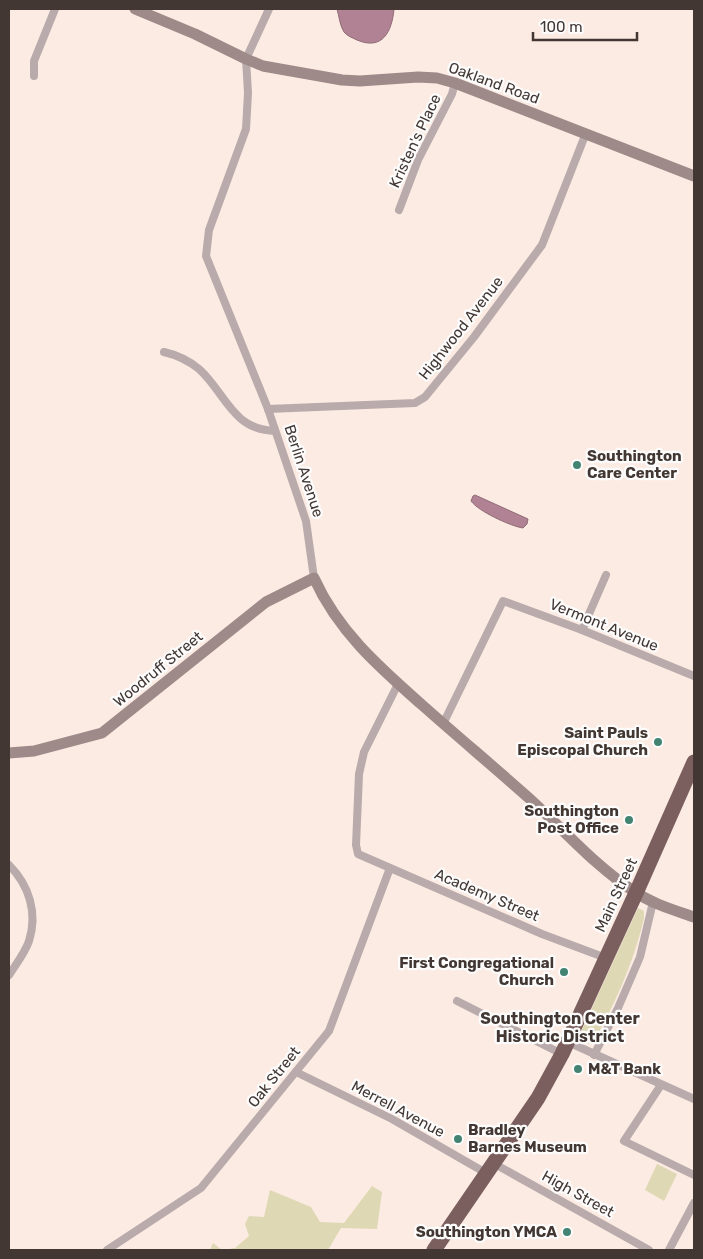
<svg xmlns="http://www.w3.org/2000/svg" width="703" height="1259" font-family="Rubik,sans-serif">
	<rect width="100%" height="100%" fill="#fcebe3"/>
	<!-- green -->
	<g fill="#dfd8b4">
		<path d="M638,908L644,911V918C634,961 616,1002 594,1041C590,1045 586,1043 581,1040L580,1034Z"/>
		<polygon points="657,1164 677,1174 664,1201 645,1190"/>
		<polygon points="372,1186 382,1192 377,1229 341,1228 328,1250 210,1250 213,1243 222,1250 235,1248 249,1236 245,1224 249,1216 264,1217 270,1190 311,1207 320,1222 344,1223"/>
	</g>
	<!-- water -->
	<g fill="#b18293" stroke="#906c76">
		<path d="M337,9H394C392,31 383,51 357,40C353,38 347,36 344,32C340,26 339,16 337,9Z"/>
		<path d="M475,495L528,519L527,524L523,528C510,526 478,511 471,501L473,496Z"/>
	</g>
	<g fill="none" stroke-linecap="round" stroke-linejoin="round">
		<!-- street -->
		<g stroke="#b9abab" stroke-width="8">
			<polyline points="269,9 246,59 248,93 246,129 209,230 206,256 268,409 306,521 314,578"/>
			<polyline points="34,76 34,61 55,9"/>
			<polyline points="399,210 418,160 452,94 455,83"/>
			<path d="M164,352C177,355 188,360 199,369C225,392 232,430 275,431"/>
			<polyline points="268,409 415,403 425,397 474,337 542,245 586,133"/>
			<polyline points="582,630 606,575"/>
			<polyline points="398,684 364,752 359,774 356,845 358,854 542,934 606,958"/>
			<polyline points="443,724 503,601 582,630 694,676"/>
			<path d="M9,865C29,885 38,913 29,941C25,953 16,964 9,975"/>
			<polyline points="457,1001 562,1054"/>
			<polyline points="568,1042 694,1099"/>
			<polyline points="594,1055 618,1008 640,957 653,902"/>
			<polyline points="296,1072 392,1119 486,1173"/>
			<polyline points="661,1085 624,1141 694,1175"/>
			<polyline points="493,1163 649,1250"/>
			<polyline points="107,1250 201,1188 329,1031 390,868"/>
			<polyline points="669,1250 694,1203"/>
		</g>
		<!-- secondary -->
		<g stroke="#9e8a89" stroke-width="11">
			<polyline points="135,9 195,34 246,59 263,66 342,80 360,81 418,77 437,78 455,83 694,176"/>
			<path d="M9,753L34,751L102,733L266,602L314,578C338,631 378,666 421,704C457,736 494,767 530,799C564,830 596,867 635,892C653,904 674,910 694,917"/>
		</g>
		<!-- highway -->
		<polyline stroke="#7a5f5e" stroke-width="15" points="434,1250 538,1098 562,1054 636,893 694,762"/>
	</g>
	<!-- markers -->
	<g fill="#428372" stroke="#fcfcfc" stroke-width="2">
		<circle cx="577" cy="465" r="5"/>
		<circle cx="658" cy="742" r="5"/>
		<circle cx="629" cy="820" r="5"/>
		<circle cx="564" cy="972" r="5"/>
		<circle cx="578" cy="1069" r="5"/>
		<circle cx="458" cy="1139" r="5"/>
		<circle cx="567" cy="1232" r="5"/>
	</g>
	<g text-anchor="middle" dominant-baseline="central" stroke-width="4.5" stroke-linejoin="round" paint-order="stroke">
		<!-- street labels -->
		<g font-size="15" fill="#423732" stroke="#fcfcfc">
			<text transform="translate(494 83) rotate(20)">Oakland Road</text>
			<text transform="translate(415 141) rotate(-65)">Kristen's Place</text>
			<text transform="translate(461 328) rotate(-52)">Highwood Avenue</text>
			<text transform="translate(304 471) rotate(72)">Berlin Avenue</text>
			<text transform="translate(604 625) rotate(22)">Vermont Avenue</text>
			<text transform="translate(158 669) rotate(-39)">Woodruff Street</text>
			<text transform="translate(487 895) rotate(23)">Academy Street</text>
			<text transform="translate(616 895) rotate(-65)">Main Street</text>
			<text transform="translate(274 1077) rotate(-51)">Oak Street</text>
			<text transform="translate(398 1109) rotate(28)">Merrell Avenue</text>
			<text transform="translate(578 1194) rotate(29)">High Street</text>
		</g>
		<!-- poi labels -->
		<g font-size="15" font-weight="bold" fill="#423732" stroke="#fcfcfc" text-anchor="end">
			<text x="587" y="456" text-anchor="start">Southington<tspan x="587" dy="17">Care Center</tspan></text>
			<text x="648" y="733">Saint Pauls<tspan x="648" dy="17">Episcopal Church</tspan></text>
			<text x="619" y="811">Southington<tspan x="619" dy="17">Post Office</tspan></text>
			<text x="554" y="963">First Congregational<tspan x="554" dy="17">Church</tspan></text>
			<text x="588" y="1069" text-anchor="start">M&amp;T Bank</text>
			<text x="468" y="1130" text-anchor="start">Bradley<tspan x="468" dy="17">Barnes Museum</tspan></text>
			<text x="557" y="1232">Southington YMCA</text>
		</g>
		<!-- neighbourhood labels -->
		<g font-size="16" font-weight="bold" fill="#423732" stroke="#fcfcfc">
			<text x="560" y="1018">Southington Center<tspan x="560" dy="18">Historic District</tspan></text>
		</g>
	</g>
	<!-- border -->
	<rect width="703" height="1259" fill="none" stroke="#423732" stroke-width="20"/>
	<!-- scale -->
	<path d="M533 32v8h104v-8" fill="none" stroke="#423732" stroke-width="2.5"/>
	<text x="540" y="32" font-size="15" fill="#423732" stroke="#fcfcfc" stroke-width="4" paint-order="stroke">100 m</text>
</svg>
